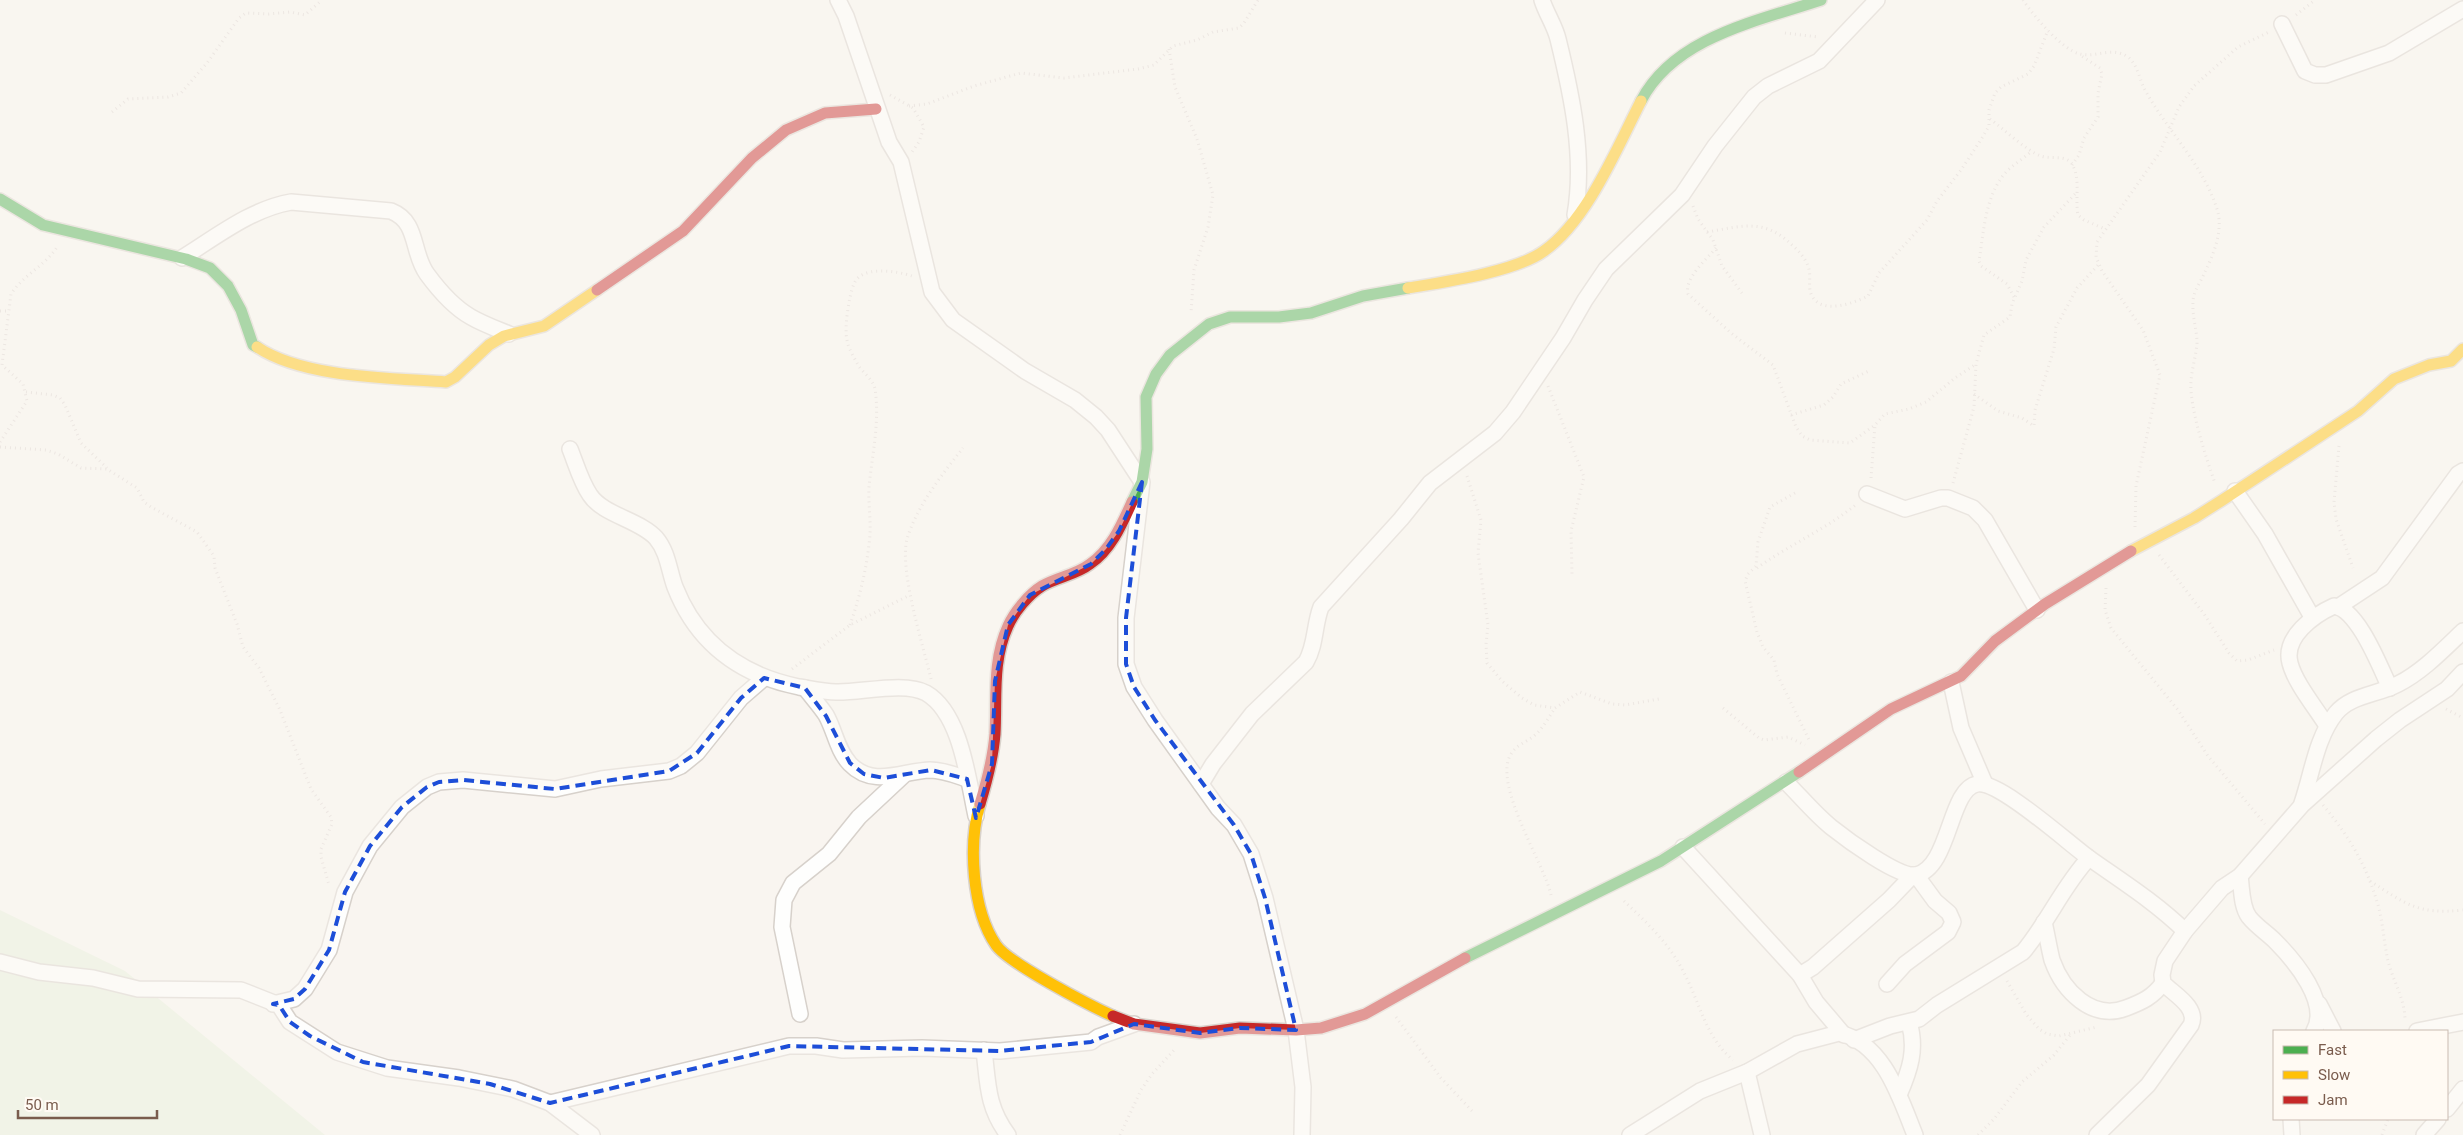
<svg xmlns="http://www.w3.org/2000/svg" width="2463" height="1135" font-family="Roboto,sans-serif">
	<rect width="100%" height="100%" fill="#f9f5f0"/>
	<!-- green -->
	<polygon fill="#e7f0db" points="0,910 125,971 325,1135 0,1135"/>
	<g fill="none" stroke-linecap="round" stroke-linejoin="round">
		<defs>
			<g id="street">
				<polyline points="838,0 846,16 889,142 901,162 932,292 953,320 1025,371 1075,400 1096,417 1108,430 1142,482 1126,618 1126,664 1134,687 1155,720 1218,808 1234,825 1251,854 1265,898 1296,1030 1303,1087 1302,1135"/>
				<path d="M1542,0C1546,13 1555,26 1558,39C1572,96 1585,157 1575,215"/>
				<polyline points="2282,24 2305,71 2315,75 2326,75 2389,53 2463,9"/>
				<path d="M182,258C216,237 251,209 291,202L391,211C419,222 411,252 427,274C438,289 455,308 471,317C483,324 497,329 509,334"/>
				<path d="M570,449C576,464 581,482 590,495C603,515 640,520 656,538C668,552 669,571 675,587C697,643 740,675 799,687C811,689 824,692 836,692C860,693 905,681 926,693C961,713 968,780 976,816"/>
				<polyline points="2235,491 2265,534 2312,617"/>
				<polyline points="1867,494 1905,509 1941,498 1948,498 1973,508 1985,520 2037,610"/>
				<polyline points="2338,607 2382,578 2458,474 2463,471"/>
				<polyline points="1951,682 1961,728 1985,784"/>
				<path d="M805,688C812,697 820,706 826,715C835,731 837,750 850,764C873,788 902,771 930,770C943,770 955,775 967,779"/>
				<path d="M2327,726C2316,708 2295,683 2290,663C2283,637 2314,615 2334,606C2358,609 2380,667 2390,688"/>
				<path d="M1786,782C1801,797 1815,814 1831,827C1846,839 1899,878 1916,875C1950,868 1949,789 1977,784C1999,780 2068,843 2089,858C2123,882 2155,902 2185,931"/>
				<path d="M1201,784L1213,764L1252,714L1306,662C1316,645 1314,625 1321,607L1401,519L1430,483L1495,433L1513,412L1563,338L1585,300L1606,269L1682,195L1715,146L1754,97L1768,86L1819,61L1877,0"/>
				<path d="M2302,803C2312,774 2316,738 2336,713C2351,695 2377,695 2398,684C2422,672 2443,650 2463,631"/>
				<polyline points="1683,847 1800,975 1816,1002 1844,1035"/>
				<path d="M2240,876C2242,889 2241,906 2249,917C2256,926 2267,933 2275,941C2295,961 2330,1003 2314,1031"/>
				<path d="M2044,922C2047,935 2049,948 2052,960C2063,991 2092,1021 2126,1008C2142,1002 2153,997 2163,983"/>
				<polyline points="0,962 39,972 93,978 138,989 241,990 279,1005 290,1022 337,1052 387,1068 459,1078 513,1089 550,1103 592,1135"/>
				<polyline points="1800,975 1813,967 1889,900 1913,875"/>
				<polyline points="1887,984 1905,964 1948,932 1953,922 1949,913 1935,901 1916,875"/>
				<polyline points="273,1004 294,999 305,989 329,950 345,892 370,846 402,807 427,787 439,782 463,780 555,789 601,779 669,771 681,766 697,753 741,698 764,678"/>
				<polyline points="2319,1004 2333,1031"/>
				<polyline points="800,1014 782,927 784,900 793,883 829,854 859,817 905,774"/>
				<polyline points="2417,1031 2463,1022"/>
				<path d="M1854,1040L1890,1026L1919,1019L1937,1005L2023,952C2048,922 2063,886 2089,858"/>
				<path d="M984,1050C988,1084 987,1107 1008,1135"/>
				<polyline points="1747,1072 1762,1135"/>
				<path d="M1899,1095C1910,1070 1917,1049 1909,1022"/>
				<polyline points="550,1103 789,1046 816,1046 843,1050 922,1048 1000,1051 1091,1042 1098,1037 1134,1024"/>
				<polyline points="2447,1109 2463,1089"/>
				<polyline points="2291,1119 2292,1135"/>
				<path d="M1630,1135L1700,1091L1747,1072L1797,1044L1839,1033C1884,1043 1900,1098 1915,1135"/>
				<path d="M2097,1135L2148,1085L2191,1025C2199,1007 2172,993 2163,983L2162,975L2165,961L2185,931L2222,888L2240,876L2302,805L2376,739L2400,720L2447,689L2463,672"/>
				<polyline points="2424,1135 2438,1119"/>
			</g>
			<g id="fast">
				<path d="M1641,101C1674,37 1758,21 1821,0"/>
				<polyline points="0,199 43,225 186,259 210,268 228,286 241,310 253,345 257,347"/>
				<polyline points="1132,502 1142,482 1147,449 1146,397 1156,374 1170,355 1209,324 1230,317 1279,317 1311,313 1363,296 1408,288"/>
				<polyline points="1465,958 1661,861 1799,772"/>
			</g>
			<g id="slow">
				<path d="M1408,288C1444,282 1515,272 1544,251C1587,221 1617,148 1641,101"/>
				<path d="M257,347C303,378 391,378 446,382L455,377L489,345L504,336L544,326L597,290"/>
				<polyline points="2131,551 2194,518 2221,501 2358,411 2394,379 2429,365 2451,361 2463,349"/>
				<path d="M980,804C968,844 972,910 996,945C1008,963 1091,1006 1113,1016"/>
			</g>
			<g id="jam">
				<polyline points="597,290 683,231 752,158 786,130 825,113 876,109"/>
				<polyline points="1799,772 1891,709 1961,676 1995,641 2045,604 2131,551"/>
				<path d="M980,804C987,781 993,759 995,734C997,697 992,661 1008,626C1014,612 1029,594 1042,586C1057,577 1076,575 1090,564C1111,550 1122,524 1132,502"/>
				<polyline points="1113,1016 1134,1024 1200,1033 1240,1028 1296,1030 1321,1028 1365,1014 1465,958"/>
			</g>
		</defs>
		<!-- street casing -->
		<use href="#street" stroke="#d7d1cb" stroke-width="18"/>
		<!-- fast casing -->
		<use href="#fast" stroke="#d9d2cb" stroke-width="14"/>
		<!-- slow casing -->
		<use href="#slow" stroke="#d9d2cb" stroke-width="14"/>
		<!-- jam casing -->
		<use href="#jam" stroke="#d9d2cb" stroke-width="14"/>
		<!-- path -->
		<g stroke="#dcd5d0" stroke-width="3" stroke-dasharray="1 4" stroke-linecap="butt">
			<path d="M2023,0C2033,15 2062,50 2080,54C2096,58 2112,46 2128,57C2138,65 2139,79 2145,90C2167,130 2203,165 2217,209C2224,231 2213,255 2204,274C2200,283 2193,292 2193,302C2192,316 2197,330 2197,343C2196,356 2192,368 2191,381C2189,406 2206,458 2215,483"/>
			<polyline points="2296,15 2315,0"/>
			<polyline points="1785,33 1818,37"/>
			<polyline points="1169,49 1175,87 1197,139 1213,195 1208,227 1194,270 1191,313"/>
			<polyline points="890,95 913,108 924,127 919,142 912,152"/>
			<polyline points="909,106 927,104 974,86 1021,73 1064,78 1138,69 1154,65 1173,46 1197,40 1213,32 1239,28 1244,23 1258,0"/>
			<polyline points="112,112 128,99 168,97 181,93 207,63 239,18 246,13 269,14 290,12 305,15 322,0"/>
			<path d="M1990,119C2004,129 2025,150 2041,156C2052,160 2069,153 2074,168C2080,183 2075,200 2078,215L2084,220L2105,229"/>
			<polyline points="2072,165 2079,155 2084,138 2098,117 2098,93 2102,74 2100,68 2080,55"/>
			<polyline points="1693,206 1698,219 1713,240 1722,266 1742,293"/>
			<path d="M1707,232C1743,226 1764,218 1792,245C1799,251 1805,258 1808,266C1812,276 1807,287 1812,296C1822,315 1854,303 1868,296L1879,273L1927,220L1937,201L1961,170L1982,138L1989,126V110L1995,93L2001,87L2028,74L2034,66L2048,30"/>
			<path d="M1716,248C1707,259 1684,278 1688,294L1731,333L1773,365L1796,427L1802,436L1810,440L1850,443L1875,425L1885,414L1909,409L1926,402L1955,378L1976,364"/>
			<path d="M2014,297L2007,284L1981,266L1979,261C1984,231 1985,193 2008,170C2016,163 2025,157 2032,151"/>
			<polyline points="0,311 7,311"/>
			<polyline points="1548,386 1584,477 1571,531 1572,574"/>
			<polyline points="26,392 53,395 60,398 65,405 81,443 107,468"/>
			<polyline points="1974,394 1998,411 2022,418 2034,426 2035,410 2054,349 2056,327 2077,288 2099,264"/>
			<polyline points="1791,415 1824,405 1833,397 1841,384 1871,370"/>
			<path d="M0,442L27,401L23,384L2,365L11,294C23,275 45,266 57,247"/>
			<polyline points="2339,446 2334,502 2336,519 2353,568"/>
			<polyline points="0,447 46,450 58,454 81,468 107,469 137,488 144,502 151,507 197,532 214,556 215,568 237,624 243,647 259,668 280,710 311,789 331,817 332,824 321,849 321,857 329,885"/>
			<polyline points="1467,476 1481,520 1478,553 1488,625 1486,644 1487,663 1502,681 1522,698 1534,705 1555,708 1580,692 1612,704 1625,705 1659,699"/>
			<polyline points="1871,478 1875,425"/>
			<polyline points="1953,483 1974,407 1976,364 1984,335 2010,317 2012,304 2022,281 2026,260 2044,227 2077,192"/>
			<polyline points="1795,493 1770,507 1758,542 1756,566 1748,574 1745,581 1757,632 1763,647 1774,660 1777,674 1810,742"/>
			<polyline points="2135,527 2136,486 2160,375 2143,330 2102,271 2096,257 2097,242 2160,152 2179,107 2194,86 2238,47 2269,32"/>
			<polyline points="2159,555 2204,614 2229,653 2237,661 2248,660 2274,650"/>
			<path d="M1757,568C1789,545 1826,529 1857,504"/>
			<polyline points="2106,588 2105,610 2111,628 2178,710 2208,756 2265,824"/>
			<path d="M850,625C859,599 866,572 869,544C872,525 868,506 869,487C872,456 880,421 875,389C873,379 863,373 858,365C854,357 848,348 847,340C844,329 849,295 854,284C861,265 897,271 912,276"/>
			<polyline points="792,669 850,625 910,595"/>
			<path d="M931,679C923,645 899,570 907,539C916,508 942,474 963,448"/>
			<polyline points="1723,708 1759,738 1764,740 1788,737 1805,745"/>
			<polyline points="2446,709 2463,718"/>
			<path d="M2323,805C2350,838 2366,864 2378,905C2383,923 2384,943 2388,961C2393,981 2405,999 2405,1020"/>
			<path d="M2370,881C2406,904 2418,915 2463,910"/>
			<path d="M1551,895C1544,863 1492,784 1511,754C1516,745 1527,742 1535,735C1543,728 1549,717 1555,708"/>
			<path d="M1624,901C1646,922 1669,943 1683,971C1700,1002 1705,1037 1733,1060"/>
			<polyline points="2007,981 2026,1014 2039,1029 2047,1034 2059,1036 2097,1027"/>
			<polyline points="1396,1017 1441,1078 1474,1113"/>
			<polyline points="1120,1135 1141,1090 1152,1074 1176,1048"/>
			<polyline points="1978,1135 1994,1119 2022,1082 2054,1055 2071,1034"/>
			<polyline points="2382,1135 2388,1119"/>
		</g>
		<!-- street -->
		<use href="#street" stroke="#fefefd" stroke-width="15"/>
		<!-- fast -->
		<use href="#fast" stroke="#4caf50" stroke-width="11"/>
		<!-- slow -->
		<use href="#slow" stroke="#ffc107" stroke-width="11"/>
		<!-- jam -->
		<use href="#jam" stroke="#c62828" stroke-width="11"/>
	</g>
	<!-- marked area -->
	<path d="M0 0H2463V1135H0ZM1142,482L1126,618V664L1134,687L1155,720L1234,825L1251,854L1265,898L1296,1030L1240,1028L1200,1033L1134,1024L1091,1042L1000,1051L789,1046L550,1103L490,1084L363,1062L310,1036L290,1022L279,1005L273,1004L294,999L305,989L329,950L345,892L370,846L402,807L427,787L439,782L463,780L555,789L669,771L697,753L741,698L764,678L805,688L826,716L850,763L864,774L884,778L931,770L967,779L976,818L992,764L995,681L1008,625L1030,595L1091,564L1106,549L1119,531Z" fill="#f9f5f0" fill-opacity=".55" fill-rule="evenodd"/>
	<path fill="none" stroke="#1d4ed8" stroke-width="4" stroke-dasharray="10 6" stroke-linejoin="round" d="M1142,482L1126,618V664L1134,687L1155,720L1234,825L1251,854L1265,898L1296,1030L1240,1028L1200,1033L1134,1024L1091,1042L1000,1051L789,1046L550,1103L490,1084L363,1062L310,1036L290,1022L279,1005L273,1004L294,999L305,989L329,950L345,892L370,846L402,807L427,787L439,782L463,780L555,789L669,771L697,753L741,698L764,678L805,688L826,716L850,763L864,774L884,778L931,770L967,779L976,818L992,764L995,681L1008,625L1030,595L1091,564L1106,549L1119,531Z"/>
	<!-- legend -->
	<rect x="2273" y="1030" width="175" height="90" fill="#fffaf3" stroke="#cabbb1"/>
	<rect x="2283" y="1046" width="25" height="8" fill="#4caf50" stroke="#cabbb1"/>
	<text x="2318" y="1055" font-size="15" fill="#7a5c4d">Fast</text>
	<rect x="2283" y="1071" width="25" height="8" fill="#ffc107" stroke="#cabbb1"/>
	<text x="2318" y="1080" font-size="15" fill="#7a5c4d">Slow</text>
	<rect x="2283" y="1096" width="25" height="8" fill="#c62828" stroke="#cabbb1"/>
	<text x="2318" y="1105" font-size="15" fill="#7a5c4d">Jam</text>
	<!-- scale -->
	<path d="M18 1110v8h139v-8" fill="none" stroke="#7a5c4d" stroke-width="2.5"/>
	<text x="25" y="1110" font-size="15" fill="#7a5c4d" stroke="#fffaf3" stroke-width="4" paint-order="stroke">50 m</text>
</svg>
